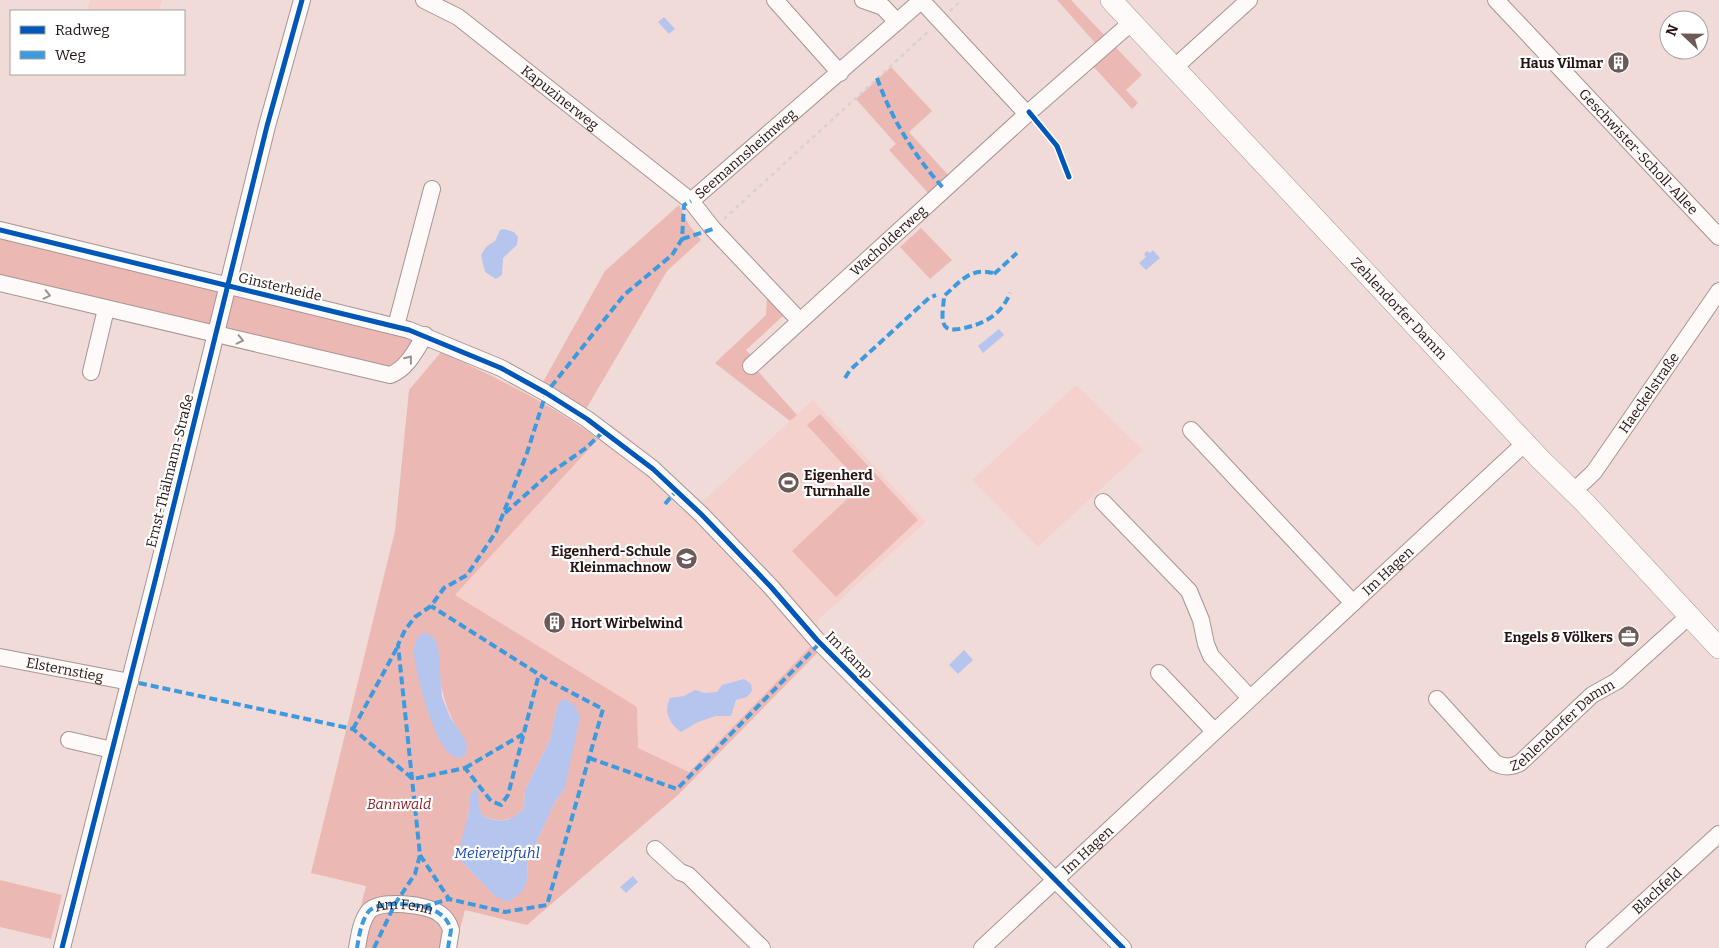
<svg xmlns="http://www.w3.org/2000/svg" width="1719" height="948" font-family="Bitter,serif">
	<rect width="100%" height="100%" fill="#f1dbd9"/>
	<!-- built -->
	<g fill="#f5d1ce">
		<polygon points="90,0 162,0 159,11 87,11"/>
		<polygon points="1076,385 1143,450 1038,547 972,480"/>
		<polygon points="813,400 926,522 818,620 817,640 689,772 638,748 454,595 611,424 651,455 702,502"/>
	</g>
	<!-- green -->
	<g fill="#ecb8b4" fill-rule="evenodd">
		<polygon points="1057,0 1071,0 1142,75 1126,90 1138,103 1132,109 1093,66 1105,54"/>
		<polygon points="891,67 932,111 909,132 950,177 930,195 889,150 896,144 856,99"/>
		<polygon points="679,205 689,225 701,240 667,271 586,409 543,382 605,271"/>
		<polygon points="921,228 952,260 930,279 900,247"/>
		<polygon points="0,230 425,335 398,373 0,283"/>
		<polygon points="767,296 784,315 746,350 753,357 749,361 797,415 790,421 715,363 766,315"/>
		<path d="M441,352C495,377 550,403 598,439L455,595L637,707L638,748L689,772L817,640L824,646L678,795L527,925L465,910L455,948H350L366,886L311,873L395,531L409,390ZM439,673C443,700 450,720 466,742L424,698ZM557,707L565,788L555,802L528,860L527,881L496,897L460,860L469,809H479L484,817C505,822 507,822 524,809L525,790L550,740Z"/>
		<polygon points="820,414 918,520 836,597 792,551 862,485 807,425"/>
		<polygon points="0,880 62,895 51,939 0,927"/>
	</g>
	<!-- water -->
	<g fill="#b6c5ed">
		<polygon points="664,17 675,29 669,34 658,22"/>
		<polygon points="504,229 514,232 518,237 517,245 503,258 502,275 496,279 485,272 481,255 486,247 495,241 500,230"/>
		<polygon points="1153,250 1160,258 1146,270 1139,263 1146,257 1144,254 1147,251 1150,253"/>
		<polygon points="999,329 1004,335 983,353 978,346"/>
		<path d="M427,633L434,638L438,646L442,697L450,717L466,741L467,749L464,757L456,758C453,756 449,754 447,751C434,739 414,670 414,652C414,645 416,640 420,634Z"/>
		<polygon points="964,650 973,660 958,674 949,665"/>
		<path d="M744,679L751,684L752,691L747,697L736,700L731,716H716L698,722L681,732C670,724 663,712 670,698L684,696L695,690L705,693L717,692L722,685Z"/>
		<path d="M562,699C573,701 577,707 580,717L565,788L555,802L528,860L527,881L521,893L508,902L496,897L460,860C459,839 466,829 469,810C470,801 468,796 474,788L478,789L479,809L484,817C505,823 507,822 524,809L525,790L550,740L557,707Z"/>
		<polygon points="633,876 638,882 626,893 620,887"/>
	</g>
	<g fill="none" stroke-linecap="round" stroke-linejoin="round">
		<defs>
			<g id="minor">
				<path id="s1" d="M424,0L458,17L691,201L713,229L800,321"/>
				<polyline points="775,0 840,73"/>
				<polyline points="863,0 883,7 897,22"/>
				<polyline points="921,0 1027,114"/>
				<path id="s2" d="M1496,0L1719,237"/>
				<polyline points="1175,67 1249,0"/>
				<path id="s3" d="M691,201L922,0"/>
				<polyline points="0,230 409,330 501,368 546,393 587,419 653,469 701,514 771,587 817,640 1123,948"/>
				<path d="M0,283L390,375C407,369 416,350 425,335"/>
				<polyline points="396,326 432,189"/>
				<path id="s4" d="M751,366L1027,114L1132,22"/>
				<polyline points="91,372 106,309"/>
				<polyline points="1191,430 1353,603"/>
				<path id="s5" d="M1574,491L1594,472L1719,291"/>
				<polyline points="1103,502 1189,591 1201,620 1206,644 1211,656 1250,698"/>
				<path id="s6" d="M0,657L130,682"/>
				<polyline points="1159,673 1214,731"/>
				<path id="s7" d="M1437,699L1495,763C1505,768 1511,767 1520,763L1592,695L1617,681L1689,616"/>
				<polyline points="69,740 112,750"/>
				<polyline points="655,849 680,872 688,875 762,948"/>
				<polyline points="62,948 156,577 267,126 302,0"/>
				<path d="M357,948C359,936 361,921 369,911C380,899 428,904 440,914C446,918 449,923 451,930L448,948"/>
				<path id="s8" d="M982,948L1525,443"/>
				<path id="s9" d="M1594,948L1719,834"/>
			</g>
			<g id="major">
				<path id="s10" d="M1111,0L1539,458L1585,503L1719,648"/>
			</g>
		</defs>
		<!-- minor casing -->
		<use href="#minor" stroke="#a69593" stroke-width="18"/>
		<!-- major casing -->
		<use href="#major" stroke="#a69593" stroke-width="22"/>
		<!-- path -->
		<g stroke="#d8d1d0" stroke-width="2.5" stroke-dasharray="4 4" stroke-linecap="butt">
			<polyline points="950,11 962,0"/>
			<polyline points="724,219 930,30"/>
		</g>
		<!-- minor -->
		<use href="#minor" stroke="#fdfaf9" stroke-width="16"/>
		<!-- major -->
		<use href="#major" stroke="#fdfaf9" stroke-width="21"/>
		<!-- quiet -->
		<g stroke="#3c9ade" stroke-width="4" stroke-dasharray="8 4" stroke-linecap="butt">
			<path d="M877,78C892,120 915,157 945,190"/>
			<polyline points="682,239 713,229"/>
			<path d="M993,273C970,267 960,282 944,296C944,304 940,319 945,326C949,331 954,329 959,329C982,325 1001,316 1010,293"/>
			<polyline points="994,274 1017,253"/>
			<polyline points="845,378 850,370 929,298 936,295"/>
			<polyline points="665,504 676,491"/>
			<polyline points="505,513 549,474 586,448 604,431"/>
			<polyline points="139,683 353,729 413,779 465,768 491,801 501,805 508,795 539,674"/>
			<polyline points="353,729 398,646"/>
			<polyline points="589,758 677,789 820,643"/>
			<polyline points="465,768 523,734"/>
			<polyline points="420,855 449,899 505,912 547,905 603,709 551,682 431,606"/>
			<polyline points="423,907 449,899"/>
			<path id="s11" d="M357,948C359,936 361,921 369,911C380,899 428,904 440,914C446,918 449,923 451,930L448,948"/>
			<polyline points="374,948 395,904 415,874 420,855 398,645 405,630 415,617 431,606 444,588 467,575 496,532 527,453 546,393 624,295 672,255 682,239 684,205 691,201"/>
		</g>
		<defs>
			<g id="cycleway">
				<polyline points="1029,112 1057,146 1069,177"/>
				<polyline points="0,230 409,330 501,368 546,393 587,419 653,469 701,514 771,587 817,640 1123,948"/>
				<polyline points="62,948 156,577 267,126 302,0"/>
			</g>
		</defs>
		<!-- cycleway casing -->
		<use href="#cycleway" stroke="#fff" stroke-width="8"/>
		<!-- cycleway -->
		<use href="#cycleway" stroke="#0057b8" stroke-width="5"/>
	</g>
	<!-- one-way arrows -->
	<defs><path id="oneway-chevron" d="M-2-3.5L2.5 0L-2 3.5" fill="none" stroke-width="1.6" stroke-linecap="round" stroke-linejoin="round" transform="scale(1.25)"/></defs>
	<g stroke="#9c9292">
		<use href="#oneway-chevron" transform="translate(47 295) rotate(13)"/>
		<use href="#oneway-chevron" transform="translate(240 340) rotate(13)"/>
		<use href="#oneway-chevron" transform="translate(409 359) rotate(-52)"/>
	</g>
	<!-- icons -->
	<defs>
		<symbol id="building-disc" viewBox="-11 -11 22 22"><circle r="9.5" fill="#6c5a58" stroke="#fff"/><path d="M-4-6H4V6H1V3H-1V6H-4ZM-2.5-4.3h1.7v1.8h-1.7ZM.8-4.3h1.7v1.8H.8ZM-2.5-1h1.7V.8h-1.7ZM.8-1h1.7V.8H.8Z" fill="#fff"/></symbol>
		<symbol id="stadium-disc" viewBox="-11 -11 22 22"><circle r="9.5" fill="#6c5a58" stroke="#fff"/><path d="M0-5a6.5 5 0 1 0 0 10a6.5 5 0 1 0 0-10ZM-3.5-1.8h7v3.6h-7Z" fill="#fff"/></symbol>
		<symbol id="school-disc" viewBox="-11 -11 22 22"><circle r="9.5" fill="#6c5a58" stroke="#fff"/><path d="M0-5L7-2L0 1L-7-2ZM-4 1L0 2.5L4 1V4Q0 6-4 4Z" fill="#fff"/></symbol>
		<symbol id="office-disc" viewBox="-11 -11 22 22"><circle r="9.5" fill="#6c5a58" stroke="#fff"/><path d="M-6-3h4V-5.5h4V-3h4V5H-6ZM-1-4.5V-3h2v-1.5ZM-6 0V1H6V0Z" fill="#fff"/></symbol>
	</defs>
	<g fill-rule="evenodd">
		<use href="#building-disc" x="1606" y="50" width="25" height="25"/>
		<use href="#stadium-disc" x="776" y="470" width="25" height="25"/>
		<use href="#school-disc" x="674" y="546" width="25" height="25"/>
		<use href="#building-disc" x="542" y="610" width="25" height="25"/>
		<use href="#office-disc" x="1616" y="624" width="25" height="25"/>
	</g>
	<g text-anchor="middle" dominant-baseline="central" stroke-width="4.5" stroke-linejoin="round" paint-order="stroke">
		<!-- poi labels -->
		<g font-size="14" font-weight="bold" fill="#251413" stroke="#fff" text-anchor="end">
			<text x="1603" y="63">Haus Vilmar</text>
			<text x="804" y="475" text-anchor="start">Eigenherd<tspan x="804" dy="16">Turnhalle</tspan></text>
			<text x="671" y="551">Eigenherd-Schule<tspan x="671" dy="16">Kleinmachnow</tspan></text>
			<text x="571" y="623" text-anchor="start">Hort Wirbelwind</text>
			<text x="1613" y="637">Engels &amp; Völkers</text>
		</g>
		<!-- street labels -->
		<g font-size="14" fill="#251413" stroke="#fff">
			<text stroke="none"><textPath href="#s1" startOffset="168">Kapuzinerweg</textPath></text>
			<text stroke="none"><textPath href="#s2" startOffset="208">Geschwister-Scholl-Allee</textPath></text>
			<text stroke="none"><textPath href="#s3" startOffset="72">Seemannsheimweg</textPath></text>
			<text stroke="none"><textPath href="#s4" startOffset="186">Wacholderweg</textPath></text>
			<text transform="translate(280 287) rotate(13)">Ginsterheide</text>
			<text stroke="none"><textPath href="#s10" startOffset="422">Zehlendorfer Damm</textPath></text>
			<text stroke="none"><textPath href="#s5" startOffset="124">Haeckelstraße</textPath></text>
			<text transform="translate(170 471) rotate(-76)">Ernst-Thälmann-Straße</text>
			<text stroke="none"><textPath href="#s8" startOffset="554">Im Hagen</textPath></text>
			<text transform="translate(849 655) rotate(45)">Im Kamp</text>
			<text stroke="none"><textPath href="#s6" startOffset="66">Elsternstieg</textPath></text>
			<text stroke="none"><textPath href="#s7" startOffset="169">Zehlendorfer Damm</textPath></text>
			<text stroke="none"><textPath href="#s8" startOffset="144">Im Hagen</textPath></text>
			<text stroke="none"><textPath href="#s9" startOffset="85">Blachfeld</textPath></text>
			<text stroke="none"><textPath href="#s11" startOffset="76">Am Fenn</textPath></text>
		</g>
		<!-- park labels -->
		<g font-size="14" font-style="italic" fill="#8d2026" stroke="#fff">
			<text x="399" y="804">Bannwald</text>
		</g>
		<!-- water labels -->
		<g font-size="15" font-style="italic" fill="#1c4bb9" stroke="#fff">
			<text x="497" y="853">Meiereipfuhl</text>
		</g>
	</g>
	<!-- legend -->
	<rect x="10" y="10" width="175" height="65" fill="#ffffff" stroke="#a8a1a1"/>
	<rect x="20" y="26" width="25" height="8" fill="#0057b8" stroke="#a8a1a1"/>
	<text x="55" y="35" font-size="15" fill="#251413">Radweg</text>
	<rect x="20" y="51" width="25" height="8" fill="#3c9ade" stroke="#a8a1a1"/>
	<text x="55" y="60" font-size="15" fill="#251413">Weg</text>
	<!-- north arrow -->
	<g transform="translate(1684 35) rotate(292)"><circle r="24" fill="#ffffff" stroke="#a8a1a1"/>
	<path d="M0-4L9 19L0 12L-9 19Z" fill="#6c5a58"/>
	<text y="-8" font-size="14" font-weight="bold" text-anchor="middle" fill="#251413">N</text>
	</g>
</svg>
